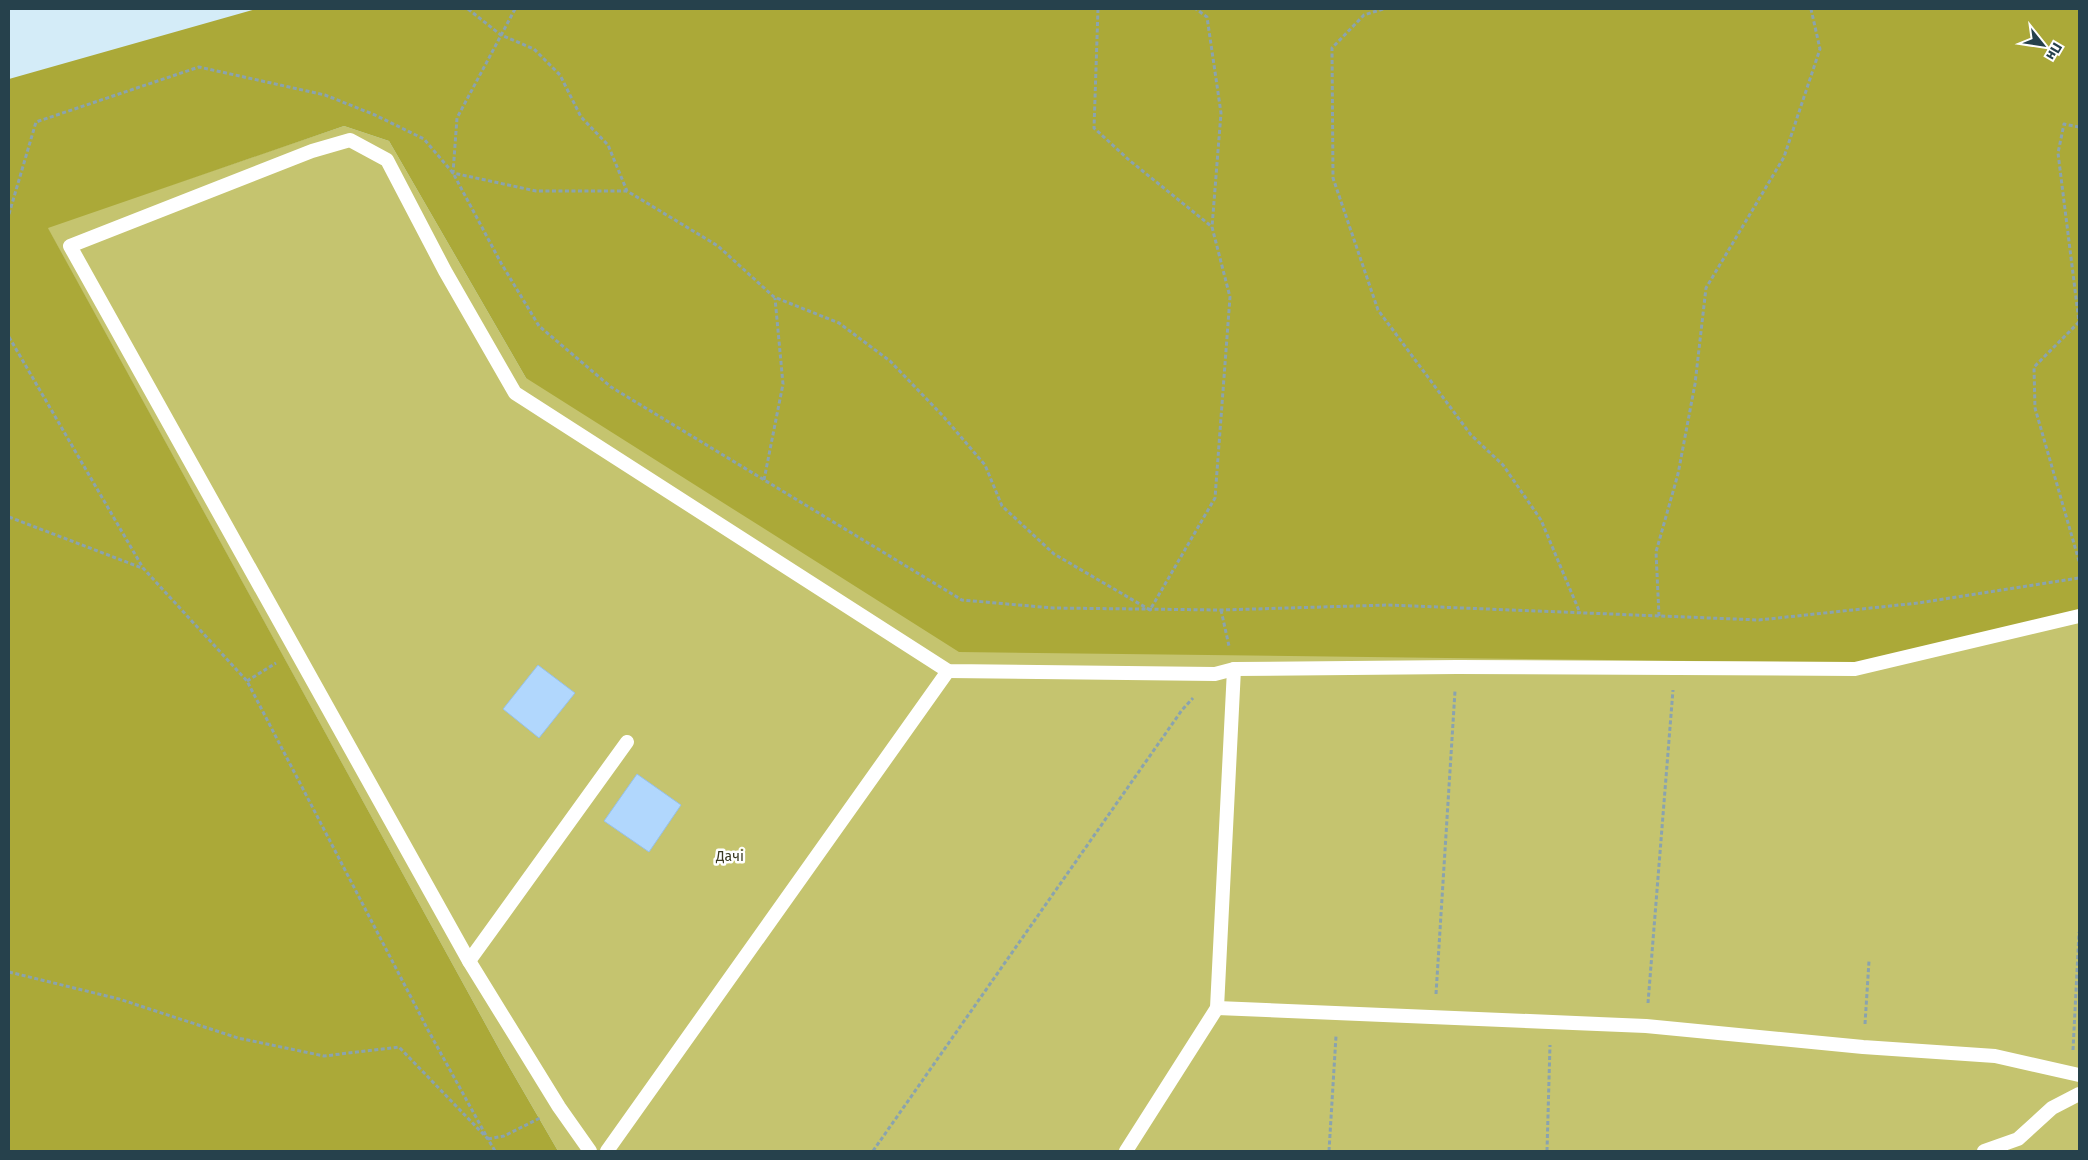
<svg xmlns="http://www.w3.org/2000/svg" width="2088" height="1160" font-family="'Fira Sans',sans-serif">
	<rect width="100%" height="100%" fill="#d4ecf8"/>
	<!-- green -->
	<polygon fill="#c5c46f" points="344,126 389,141 526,378 2079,612 2079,1151 558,1151 503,1056 47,227"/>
	<!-- forest -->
	<polygon fill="#aba938" points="256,9 2079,9 2079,612 1857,663 959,652 526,378 389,141 344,126 48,228 503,1056 558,1151 9,1151 9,79"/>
	<!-- building -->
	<g fill="#b1d7fd" stroke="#95c0ea">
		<polygon points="538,665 575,693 539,738 503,709"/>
		<polygon points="637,774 681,805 649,852 604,821"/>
	</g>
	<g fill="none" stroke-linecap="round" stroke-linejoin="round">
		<!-- path -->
		<g stroke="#8aa3af" stroke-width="3" stroke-dasharray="4 2.5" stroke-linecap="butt">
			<polyline points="468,9 501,35 534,49 560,75 581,117 608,145 627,191 718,246 774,297 839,323 890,361 943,416 985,465 1002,506 1054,554 1150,610 1215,498 1230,297 1212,227 1221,113 1207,17 1196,9"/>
			<polyline points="515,9 457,118 453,173 536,191 627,191"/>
			<polyline points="1098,9 1094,128 1129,160 1211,226"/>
			<polyline points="1383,9 1364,15 1332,48 1333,178 1378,310 1471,435 1503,465 1541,520 1580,613"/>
			<polyline points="2079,127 2064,124 2058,153 2079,322"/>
			<polyline points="9,214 36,122 199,67 325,95 375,115 424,139 453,173 501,263 539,326 611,387 962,600 1053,608 1221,610 1388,605 1759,620 1918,603 2079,578"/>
			<polyline points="2079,322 2034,367 2035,408 2079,561"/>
			<polyline points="9,337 143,568 247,681 428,1030 488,1139"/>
			<polyline points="764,480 783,384 775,298"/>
			<polyline points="9,517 142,568"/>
			<polyline points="1221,610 1229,646"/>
			<polyline points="1659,616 1656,552 1678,474 1695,384 1706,288 1784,157 1820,49 1811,9"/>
			<polyline points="247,681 276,663"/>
			<polyline points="9,972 119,999 238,1038 324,1056 399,1047 488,1139 495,1151"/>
			<polyline points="1436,994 1455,691"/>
			<polyline points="1648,1003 1673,690"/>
			<polyline points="1865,1024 1869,961"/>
			<polyline points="2073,1050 2079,932"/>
			<polyline points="488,1139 504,1136 540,1118"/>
			<polyline points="873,1151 1182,710 1193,698"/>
			<polyline points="1329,1151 1336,1036"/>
			<polyline points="1547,1151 1550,1045"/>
		</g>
		<!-- service -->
		<g stroke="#fff" stroke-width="14">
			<polyline points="469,961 627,742"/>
			<polyline points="1217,1008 1646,1026 1863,1047 1995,1056 2079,1075"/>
			<polyline points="590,1151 559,1107 469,961 70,246 312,151 350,140 387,160 445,271 515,393 948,671 1215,674 1234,669 1457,667 1855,669 2079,616"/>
			<polyline points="607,1151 948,671"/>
			<polyline points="1126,1151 1217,1008 1234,669"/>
			<polyline points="1984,1151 2018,1139 2052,1108 2079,1094"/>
		</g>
	</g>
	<g text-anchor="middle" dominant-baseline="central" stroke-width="5" stroke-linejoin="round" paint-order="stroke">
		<!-- park labels -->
		<g font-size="14" fill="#3a3921" stroke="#fff">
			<text x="730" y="856">Дачі</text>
		</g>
	</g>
	<!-- border -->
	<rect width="2088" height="1160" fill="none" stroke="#26414c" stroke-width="20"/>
	<!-- north arrow -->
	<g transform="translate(2043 45) rotate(120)" stroke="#ffffff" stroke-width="4" paint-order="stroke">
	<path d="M0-4L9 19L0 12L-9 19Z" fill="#26414c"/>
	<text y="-8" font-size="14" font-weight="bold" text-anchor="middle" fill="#26414c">Пн</text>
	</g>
</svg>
